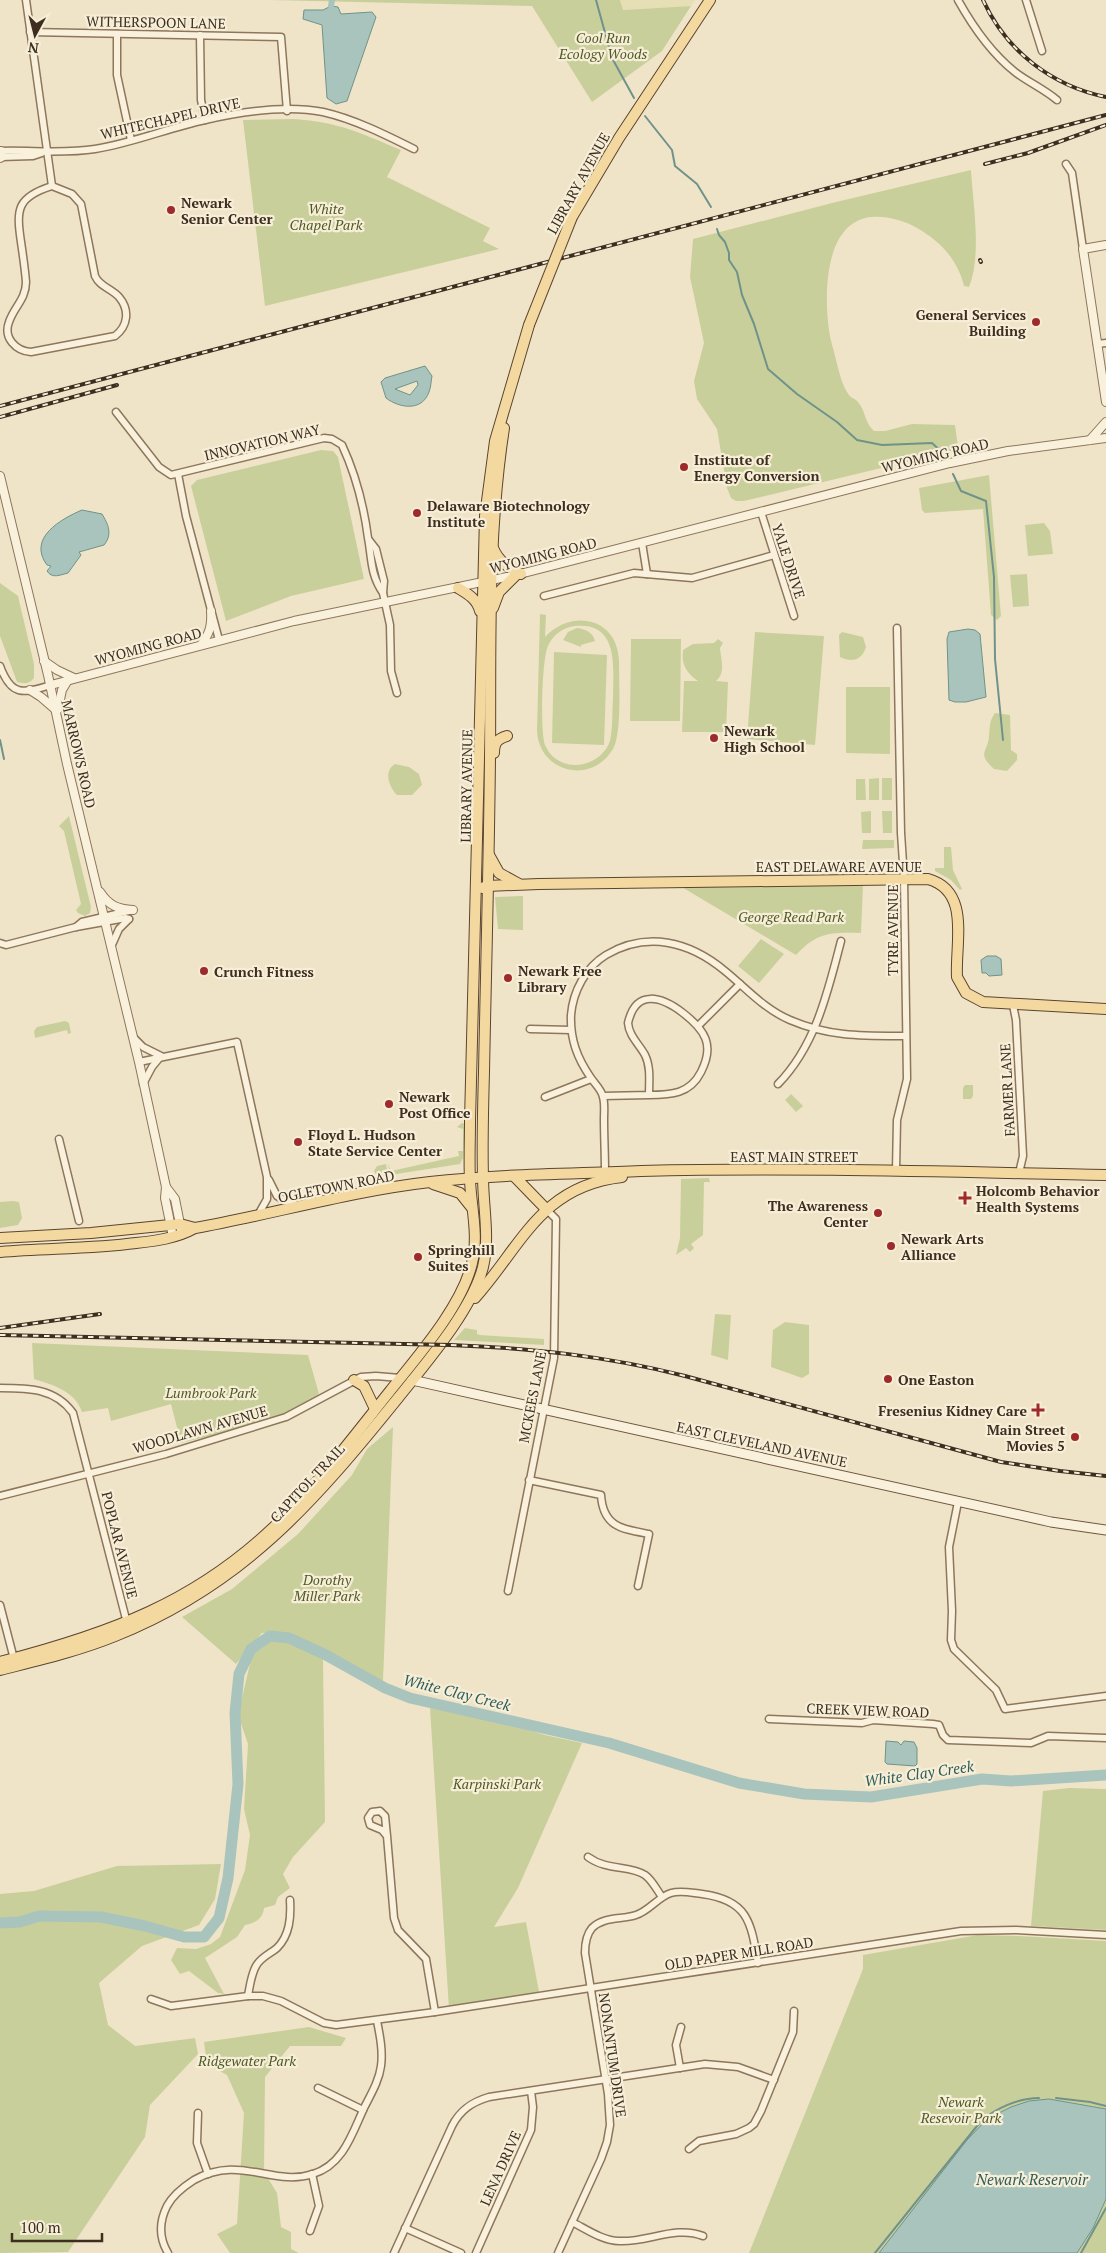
<svg xmlns="http://www.w3.org/2000/svg" width="1106" height="2253" font-family="'PT Serif',serif">
	<rect width="100%" height="100%" fill="#f0e4c8"/>
	<!-- farmland -->
	<polygon fill="#e6deb5" points="620,0 695,0 691,6 622,10"/>
	<!-- green -->
	<g fill="#c9cf9b" fill-rule="evenodd">
		<polygon points="269,0 620,0 623,10 691,6 662,51 592,102 532,6"/>
		<path d="M294,119C338,122 361,133 401,150L387,177L490,228L483,241L499,249L265,306L243,120Z"/>
		<path d="M971,170C973,204 982,255 969,287L964,286C958,260 940,241 917,228C902,220 888,216 871,217C824,222 824,295 829,330C830,340 834,350 836,360C839,371 842,386 849,395C851,398 856,399 858,402C866,411 864,422 874,431H885L912,424L955,425L958,447L952,451L744,501H736L731,498L727,488L717,429L697,399L694,381L704,343L690,277L693,239L832,203Z"/>
		<polygon points="321,450 333,451 338,457 364,579 291,596 226,621 191,486 197,480"/>
		<polygon points="989,475 1001,616 997,620 991,615 983,509 925,513 922,510 919,488"/>
		<polygon points="1044,523 1050,531 1053,554 1028,556 1025,525"/>
		<polygon points="1027,574 1029,606 1013,607 1010,575"/>
		<path d="M0,583L18,596L34,664V678C29,684 25,684 17,682L0,636Z"/>
		<path d="M540,614L546,615L545,637C572,608 618,618 619,661C619,681 622,734 613,749C591,786 538,772 537,730ZM574,626C620,621 613,668 613,698C612,712 613,727 610,741C600,769 558,775 545,745C540,733 542,657 548,646C553,635 562,628 574,626Z"/>
		<path d="M577,628C585,629 593,632 595,641L581,645V647L563,640L568,632Z"/>
		<polygon points="755,632 824,636 815,745 747,739"/>
		<path d="M842,632L863,637L866,647C862,660 852,663 840,657L839,635Z"/>
		<polygon points="631,639 681,639 680,721 630,721"/>
		<path d="M718,639L723,643L720,648C721,660 726,673 716,681L728,682L726,732H682L684,681H698C686,673 681,664 683,650L693,644L714,643Z"/>
		<polygon points="554,652 607,655 604,745 552,743"/>
		<polygon points="846,687 890,687 890,754 846,753"/>
		<path d="M995,713L1010,715L1011,750L1017,754V760L1007,771L994,769C976,752 988,753 989,736C990,727 989,721 995,713Z"/>
		<path d="M395,764L409,767L419,774L422,785L412,795H397C389,787 383,771 395,764Z"/>
		<polygon points="879,778 879,800 869,800 869,779"/>
		<rect x="882" y="778" width="10" height="22"/>
		<polygon points="856,779 865,779 866,800 856,800"/>
		<polygon points="871,811 871,833 862,833 861,812"/>
		<polygon points="882,811 892,811 892,833 883,833"/>
		<polygon points="69,816 91,907 90,913 85,916 78,913 76,910 81,904 64,831 59,826"/>
		<polygon points="863,840 894,840 894,848 862,849"/>
		<polygon points="944,847 951,847 953,870 962,889 960,890 951,880 935,871 935,868 944,868"/>
		<path d="M863,885L861,933C831,932 817,932 796,955L680,886Z"/>
		<polygon points="523,896 523,930 498,929 495,897"/>
		<polygon points="761,939 784,954 759,983 738,966"/>
		<polygon points="65,1021 69,1023 71,1033 68,1034 67,1030 35,1038 34,1031 37,1027"/>
		<polygon points="965,1085 973,1085 973,1096 971,1099 963,1099 963,1088"/>
		<polygon points="791,1094 803,1106 796,1112 785,1100"/>
		<polygon points="462,1123 465,1124 463,1158 460,1164 390,1175 388,1164 391,1171 459,1156 458,1151 463,1151 463,1129 457,1127"/>
		<polygon points="386,1164 388,1176 376,1175 374,1171 377,1166"/>
		<polygon points="709,1178 710,1182 704,1182 703,1235 691,1244 694,1248 690,1252 686,1248 676,1255 680,1238 681,1179"/>
		<polygon points="13,1201 19,1202 22,1218 18,1225 0,1228 0,1202"/>
		<polygon points="715,1314 731,1315 728,1360 711,1355"/>
		<polygon points="785,1322 809,1325 809,1374 802,1378 771,1367 773,1330"/>
		<polygon points="465,1328 477,1330 477,1334 480,1335 544,1339 544,1345 454,1340"/>
		<path d="M32,1343L308,1355L319,1394C285,1424 224,1432 181,1443L171,1404L111,1421L108,1408L82,1412C75,1391 53,1385 34,1379Z"/>
		<polygon points="393,1427 383,1681 283,1632 262,1633 236,1664 182,1617 232,1589 298,1534 352,1475 367,1449"/>
		<path d="M281,1638L323,1659L325,1822L293,1857L283,1874L290,1888L278,1897L275,1905L264,1908C263,1919 255,1923 245,1925L237,1937L205,1958L224,1994L218,1993L189,1971L180,1974L171,1960L177,1948L196,1949L211,1944L220,1937L245,1870L250,1835L244,1809L248,1744L238,1715L252,1655L264,1642Z"/>
		<polygon points="430,1708 500,1721 545,1735 582,1743 518,1888 494,1927 526,1922 539,1992 449,2009"/>
		<polygon points="1069,1788 1106,1789 1106,1930 1031,1926 1043,1791"/>
		<polygon points="221,1864 215,1899 199,1925 142,1946 99,1983 108,2025 135,2046 195,2038 198,2054 150,2105 145,2137 68,2252 0,2253 0,1894 34,1891 117,1866"/>
		<polygon points="978,1935 1020,1936 1106,1941 1106,2253 749,2253 863,1969 863,1955"/>
		<polygon points="309,2027 346,2038 341,2046 290,2046 265,2077 264,2172 277,2193 281,2227 291,2232 291,2249 299,2253 230,2253 217,2234 237,2224 244,2113 227,2075 207,2064 204,2042"/>
	</g>
	<!-- water -->
	<g fill="#a9c4bc" stroke="#6f938a" fill-rule="evenodd">
		<polygon points="331,6 338,7 341,14 372,12 376,17 347,101 336,104 327,98 322,25 303,19 304,10 323,10"/>
		<path d="M425,366L432,376C431,381 431,387 429,392C422,412 399,408 386,398L381,382L385,378ZM417,381L418,385L410,395L395,389Z"/>
		<path d="M82,510L102,514C108,524 113,534 104,545L79,552L81,555L68,573C60,575 52,579 47,571L51,566L47,565C27,538 61,519 82,510Z"/>
		<polygon points="968,629 975,630 980,634 986,697 966,702 955,702 949,700 947,639 949,632"/>
		<polygon points="987,956 996,956 1001,959 1002,975 989,976 986,973 982,973 981,960"/>
		<polygon points="886,1741 898,1742 901,1745 904,1741 914,1742 917,1748 917,1764 915,1766 887,1764 885,1762"/>
		<polygon points="1049,2099 1106,2109 1106,2199 1093,2228 1077,2253 879,2253 967,2140 987,2119 1011,2107 1029,2101"/>
	</g>
	<g fill="none" stroke-linecap="round" stroke-linejoin="round">
		<!-- stream -->
		<g stroke="#6f938a" stroke-width="2">
			<polyline points="596,0 612,58 634,98"/>
			<polyline points="645,116 672,150 675,166 697,184 711,207"/>
			<polyline points="717,229 719,235 725,242 729,253 729,260 737,272 742,295 754,324 768,369 797,394 837,422 857,440 882,445 932,443 945,455"/>
			<polyline points="953,474 961,491 986,501 994,577 995,659 1003,740"/>
			<polyline points="0,740 4,759"/>
			<polyline points="1056,2098 1090,2102 1106,2106"/>
			<path d="M875,2253L981,2121C996,2108 1019,2098 1039,2098"/>
			<polyline points="1081,2253 1106,2208"/>
		</g>
		<!-- canal -->
		<polyline stroke="#a9c4bc" stroke-width="6" points="331,6 332,0"/>
		<!-- river -->
		<polyline stroke="#a9c4bc" stroke-width="11" points="0,1923 20,1922 39,1916 101,1917 145,1926 184,1937 204,1937 219,1918 228,1878 238,1784 235,1713 239,1674 251,1649 270,1636 289,1638 324,1654 385,1688 410,1698 609,1743 739,1783 804,1794 871,1797 982,1779 1011,1781 1106,1775"/>
		<defs>
			<g id="minor">
				<polyline points="26,0 52,186"/>
				<path d="M958,0C973,27 990,52 1015,72C1028,82 1044,89 1057,100"/>
				<polyline points="1026,0 1042,51"/>
				<polyline points="30,32 281,37 287,111"/>
				<polyline points="117,34 117,75 131,140"/>
				<polyline points="200,35 201,100 205,120"/>
				<path d="M0,151C32,150 64,154 95,149C133,143 168,128 205,120C240,112 288,105 323,112C354,119 386,135 414,149"/>
				<polyline points="0,157 33,156 42,153"/>
				<polyline points="1066,164 1072,173 1083,249"/>
				<path d="M52,186L72,194L81,204L95,276C100,287 111,288 119,297C130,310 128,326 115,336L31,352C16,351 3,338 9,322C14,307 26,299 26,282C25,269 23,256 21,242C16,209 17,197 52,186Z"/>
				<polyline points="1097,344 1106,343"/>
				<path d="M116,412L159,467L171,475L324,438L332,439L342,445C355,473 364,507 368,538C372,559 370,574 383,593"/>
				<polyline points="178,474 186,516 219,640"/>
				<polyline points="761,512 794,616"/>
				<polyline points="369,540 376,549 384,581 383,593 390,625 391,671 397,693"/>
				<polyline points="642,543 647,574"/>
				<polyline points="544,596 634,573 692,578 774,555"/>
				<path d="M0,666C11,696 22,694 51,685"/>
				<polyline points="76,927 82,922 133,910"/>
				<polyline points="0,943 6,945 76,927 126,918 129,919"/>
				<polyline points="111,947 119,929 129,919"/>
				<polyline points="1013,1005 1016,1020 1023,1156 1019,1173"/>
				<polyline points="699,1025 740,984"/>
				<polyline points="530,1029 571,1030"/>
				<polyline points="133,1037 143,1047 161,1056 152,1067 143,1084"/>
				<polyline points="139,1062 237,1042 267,1177 267,1199 258,1215"/>
				<path d="M778,1084C816,1045 828,991 841,941"/>
				<path d="M603,1096L649,1095C649,1082 651,1067 645,1055C639,1044 629,1036 628,1023C636,988 662,997 683,1013C705,1030 715,1045 701,1072C690,1094 671,1095 649,1095"/>
				<polyline points="545,1097 591,1079"/>
				<polyline points="59,1139 79,1221"/>
				<polyline points="896,1171 897,1120 907,1079 904,878 901,833 897,628"/>
				<path d="M605,1172C605,1154 604,1137 604,1119C604,1112 605,1104 603,1097C602,1090 595,1084 591,1078C577,1058 570,1039 571,1015C573,991 586,967 606,955C647,931 689,941 725,971C746,988 764,1009 790,1020C830,1037 863,1036 905,1036"/>
				<polyline points="269,1180 277,1196 296,1207"/>
				<path d="M0,1388C28,1388 55,1388 73,1413L127,1623"/>
				<path d="M529,1480L601,1495C603,1527 622,1529 649,1534L638,1586"/>
				<polyline points="0,1496 166,1454 286,1417 361,1377 376,1376 400,1378"/>
				<polyline points="958,1502 949,1547 952,1611 951,1640 954,1649 996,1690 1005,1709 1106,1696"/>
				<polyline points="508,1591 554,1358 556,1219 546,1209"/>
				<polyline points="0,1605 14,1659"/>
				<polyline points="769,1719 862,1723 873,1720 933,1724 939,1725 943,1735 948,1740 1031,1743 1048,1736 1106,1738"/>
				<polyline points="387,1836 382,1830 370,1825 368,1818 372,1812 380,1811 385,1816 387,1836 394,1918 398,1930 426,1959 435,2012"/>
				<path d="M588,1857C607,1871 630,1865 645,1875C652,1880 657,1890 662,1897"/>
				<path d="M248,1996C250,1985 251,1975 256,1966C261,1957 270,1954 277,1948C290,1935 291,1917 290,1900"/>
				<polyline points="151,1999 171,2006 248,1996 263,1996 281,2001 324,2023 336,2025 435,2012 961,1931 1016,1930 1106,1935"/>
				<polyline points="680,2068 676,2045 681,2027"/>
				<polyline points="318,2088 363,2110"/>
				<polyline points="198,2113 197,2143 208,2174"/>
				<polyline points="689,2149 699,2141 736,2134 749,2128 754,2124 761,2111 793,2032 794,2011"/>
				<path d="M572,2222C586,2229 603,2241 619,2241C646,2243 676,2225 703,2236"/>
				<polyline points="405,2228 461,2253"/>
				<polyline points="310,2231 319,2206 312,2174"/>
				<path d="M168,2253C159,2238 159,2222 167,2206C173,2195 183,2187 194,2180C240,2154 273,2187 313,2174C343,2165 352,2134 364,2108C371,2094 379,2081 381,2066C383,2051 380,2036 377,2021"/>
				<path d="M394,2253L452,2126C460,2110 472,2102 489,2097L705,2064L738,2067L774,2080"/>
				<polyline points="476,2253 531,2130 533,2107 531,2091"/>
				<path d="M558,2253L601,2159L607,2142L610,2125L608,2094L585,1953C585,1944 586,1935 592,1928C604,1916 622,1920 636,1915C649,1911 658,1897 671,1893C681,1890 692,1893 702,1894C748,1900 751,1922 758,1963"/>
			</g>
			<g id="tertiary">
				<polyline points="0,151 1,151"/>
				<polyline points="0,158 2,157"/>
				<polyline points="1106,245 1083,249 1106,402"/>
				<polyline points="1090,440 1106,422"/>
				<polyline points="0,476 48,675 67,764 139,1062 166,1187 165,1198 173,1237"/>
				<path d="M201,645C210,633 212,625 211,611"/>
				<polyline points="44,661 57,670 74,678"/>
				<polyline points="51,685 294,621 516,575 950,463 1008,451 1106,438"/>
				<polyline points="30,690 41,697 56,710"/>
				<polyline points="58,709 62,690 68,680"/>
				<path d="M100,892C109,906 118,909 133,910"/>
				<polyline points="166,1187 175,1199 181,1229"/>
			</g>
			<polyline id="secondary" points="412,1380 1051,1522 1106,1530"/>
			<g id="primary">
				<polyline points="572,217 619,138 710,0"/>
				<path d="M493,548C499,562 508,567 521,574"/>
				<path d="M458,588C468,594 477,599 480,611"/>
				<polyline points="493,608 499,592 516,575"/>
				<path d="M494,753C494,743 497,739 507,736"/>
				<polyline points="489,855 499,873 519,884"/>
				<path d="M482,888L487,886L539,884L928,879C971,891 955,943 957,977L966,993L983,1002L1106,1009"/>
				<polyline points="514,1176 546,1209"/>
				<polyline points="433,1184 460,1193 472,1208"/>
				<polyline points="0,1238 91,1233 180,1224 195,1228"/>
				<path d="M0,1252C45,1248 90,1249 136,1243C156,1241 177,1238 195,1228C273,1214 351,1191 430,1182C500,1174 571,1174 641,1171C796,1167 951,1172 1106,1175"/>
				<path d="M475,1298C522,1245 541,1186 622,1177"/>
				<polyline points="354,1380 364,1386 375,1409"/>
				<path d="M0,1662C108,1634 196,1603 278,1523C319,1483 354,1436 390,1391C418,1356 462,1306 472,1263C479,1236 471,1207 470,1180C469,1161 470,1141 470,1121L485,516L495,441L529,325"/>
				<path d="M0,1670C39,1660 78,1651 115,1636C243,1585 314,1502 398,1398C426,1363 472,1310 483,1267C490,1238 483,1206 483,1177C482,1142 483,1107 484,1072C486,967 489,862 490,757C491,647 487,538 504,428"/>
			</g>
		</defs>
		<!-- minor casing -->
		<use href="#minor" stroke="#8d765c" stroke-width="9"/>
		<!-- tertiary casing -->
		<use href="#tertiary" stroke="#8d765c" stroke-width="10"/>
		<!-- secondary casing -->
		<use href="#secondary" stroke="#6f573f" stroke-width="11"/>
		<!-- primary casing -->
		<use href="#primary" stroke="#5b4430" stroke-width="12"/>
		<!-- minor -->
		<use href="#minor" stroke="#faf1dc" stroke-width="6"/>
		<!-- tertiary -->
		<use href="#tertiary" stroke="#faf1dc" stroke-width="8"/>
		<!-- secondary -->
		<use href="#secondary" stroke="#faf1dc" stroke-width="9"/>
		<!-- primary -->
		<use href="#primary" stroke="#f3d9a0" stroke-width="10"/>
		<defs>
			<g id="rail">
				<path d="M983,0C1006,51 1052,86 1106,97"/>
				<polyline points="985,164 1028,153 1106,125"/>
				<polyline points="980,260 981,262"/>
				<polyline points="0,406 1106,115"/>
				<polyline points="0,417 117,385"/>
				<polyline points="0,1328 100,1314"/>
				<path d="M0,1335L450,1345C532,1348 606,1356 685,1376L1001,1462L1060,1471L1106,1476"/>
			</g>
		</defs>
		<!-- rail casing -->
		<use href="#rail" stroke="#3d2e20" stroke-width="4"/>
		<!-- rail -->
		<use href="#rail" stroke="#f7eed8" stroke-width="2" stroke-dasharray="5.5" stroke-linecap="butt"/>
		<defs>
			<polyline id="primary-bridge" points="529,325 572,217"/>
		</defs>
		<!-- primary-bridge casing -->
		<use href="#primary-bridge" stroke="#5b4430" stroke-width="12" stroke-linecap="butt"/>
		<!-- primary-bridge -->
		<use href="#primary-bridge" stroke="#f3d9a0" stroke-width="10"/>
	</g>
	<!-- markers -->
	<g fill="#9e2a2b" stroke="#f7eed8" stroke-width="2">
		<circle cx="171" cy="210" r="5"/>
		<circle cx="1036" cy="322" r="5"/>
		<circle cx="684" cy="467" r="5"/>
		<circle cx="417" cy="513" r="5"/>
		<circle cx="714" cy="738" r="5"/>
		<circle cx="204" cy="971" r="5"/>
		<circle cx="508" cy="978" r="5"/>
		<circle cx="389" cy="1104" r="5"/>
		<circle cx="298" cy="1142" r="5"/>
		<path d="M962.5 1190.5h5v5h5v5h-5v5h-5v-5h-5v-5h5z"/>
		<circle cx="878" cy="1213" r="5"/>
		<circle cx="891" cy="1246" r="5"/>
		<circle cx="418" cy="1257" r="5"/>
		<circle cx="888" cy="1379" r="5"/>
		<path d="M1035.5 1402.5h5v5h5v5h-5v5h-5v-5h-5v-5h5z"/>
		<circle cx="1075" cy="1437" r="5"/>
	</g>
	<g text-anchor="middle" dominant-baseline="central" stroke-width="4.5" stroke-linejoin="round" paint-order="stroke">
		<!-- street labels -->
		<g font-size="14" fill="#3d2e20" stroke="#f7eed8">
			<text transform="translate(156 22) rotate(1)">WITHERSPOON LANE</text>
			<text transform="translate(170 118) rotate(-13)">WHITECHAPEL DRIVE</text>
			<text transform="translate(578 183) rotate(-61)">LIBRARY AVENUE</text>
			<text transform="translate(262 442) rotate(-13)">INNOVATION WAY</text>
			<text transform="translate(935 455) rotate(-13)">WYOMING ROAD</text>
			<text transform="translate(543 555) rotate(-14)">WYOMING ROAD</text>
			<text transform="translate(789 561) rotate(72)">YALE DRIVE</text>
			<text transform="translate(148 646) rotate(-15)">WYOMING ROAD</text>
			<text transform="translate(79 754) rotate(77)">MARROWS ROAD</text>
			<text transform="translate(466 786) rotate(-89)">LIBRARY AVENUE</text>
			<text x="839" y="866">EAST DELAWARE AVENUE</text>
			<text transform="translate(892 930) rotate(-90)">TYRE AVENUE</text>
			<text transform="translate(1007 1090) rotate(-93)">FARMER LANE</text>
			<text x="794" y="1156">EAST MAIN STREET</text>
			<text transform="translate(336 1186) rotate(-11)">OGLETOWN ROAD</text>
			<text transform="translate(532 1397) rotate(-79)">MCKEES LANE</text>
			<text transform="translate(200 1429) rotate(-16)">WOODLAWN AVENUE</text>
			<text transform="translate(762 1444) rotate(12)">EAST CLEVELAND AVENUE</text>
			<text transform="translate(307 1483) rotate(-47)">CAPITOL TRAIL</text>
			<text transform="translate(120 1545) rotate(76)">POPLAR AVENUE</text>
			<text transform="translate(868 1710) rotate(2)">CREEK VIEW ROAD</text>
			<text transform="translate(739 1953) rotate(-9)">OLD PAPER MILL ROAD</text>
			<text transform="translate(613 2055) rotate(82)">NONANTUM DRIVE</text>
			<text transform="translate(500 2168) rotate(-66)">LENA DRIVE</text>
		</g>
		<!-- park labels -->
		<g font-size="14" font-style="italic" fill="#4d5a26" stroke="#f7eed8">
			<text x="603" y="37">Cool Run<tspan x="603" dy="16">Ecology Woods</tspan></text>
			<text x="326" y="208">White<tspan x="326" dy="16">Chapel Park</tspan></text>
			<text x="791" y="916">George Read Park</text>
			<text x="211" y="1392">Lumbrook Park</text>
			<text x="327" y="1579">Dorothy<tspan x="327" dy="16">Miller Park</tspan></text>
			<text x="497" y="1783">Karpinski Park</text>
			<text x="247" y="2060">Ridgewater Park</text>
			<text x="961" y="2101">Newark<tspan x="961" dy="16">Resevoir Park</tspan></text>
		</g>
		<!-- poi labels -->
		<g font-size="14" font-weight="bold" fill="#3d2e20" stroke="#f7eed8" text-anchor="start">
			<text x="181" y="202">Newark<tspan x="181" dy="16">Senior Center</tspan></text>
			<text x="1026" y="314" text-anchor="end">General Services<tspan x="1026" dy="16">Building</tspan></text>
			<text x="694" y="459">Institute of<tspan x="694" dy="16">Energy Conversion</tspan></text>
			<text x="427" y="505">Delaware Biotechnology<tspan x="427" dy="16">Institute</tspan></text>
			<text x="724" y="730">Newark<tspan x="724" dy="16">High School</tspan></text>
			<text x="518" y="970">Newark Free<tspan x="518" dy="16">Library</tspan></text>
			<text x="214" y="971">Crunch Fitness</text>
			<text x="399" y="1096">Newark<tspan x="399" dy="16">Post Office</tspan></text>
			<text x="308" y="1134">Floyd L. Hudson<tspan x="308" dy="16">State Service Center</tspan></text>
			<text x="976" y="1190">Holcomb Behavior<tspan x="976" dy="16">Health Systems</tspan></text>
			<text x="868" y="1205" text-anchor="end">The Awareness<tspan x="868" dy="16">Center</tspan></text>
			<text x="901" y="1238">Newark Arts<tspan x="901" dy="16">Alliance</tspan></text>
			<text x="428" y="1249">Springhill<tspan x="428" dy="16">Suites</tspan></text>
			<text x="898" y="1379">One Easton</text>
			<text x="1027" y="1410" text-anchor="end">Fresenius Kidney Care</text>
			<text x="1065" y="1429" text-anchor="end">Main Street<tspan x="1065" dy="16">Movies 5</tspan></text>
		</g>
		<!-- water labels -->
		<g font-size="15" font-style="italic" fill="#2f5d5a" stroke="#f7eed8">
			<text transform="translate(457 1692) rotate(14)">White Clay Creek</text>
			<text transform="translate(919 1773) rotate(-8)">White Clay Creek</text>
			<text x="1032" y="2179">Newark Reservoir</text>
		</g>
	</g>
	<!-- north arrow -->
	<g transform="translate(35 35) rotate(187)" stroke="#f7eed8" stroke-width="4" paint-order="stroke">
	<path d="M0-4L9 19L0 12L-9 19Z" fill="#3d2e20"/>
	<text y="-8" font-size="14" font-weight="bold" text-anchor="middle" fill="#3d2e20">N</text>
	</g>
	<!-- scale -->
	<path d="M12 2233v8h90v-8" fill="none" stroke="#3d2e20" stroke-width="2.5"/>
	<text x="20" y="2233" font-size="15" fill="#3d2e20" stroke="#f7eed8" stroke-width="4" paint-order="stroke">100 m</text>
</svg>
